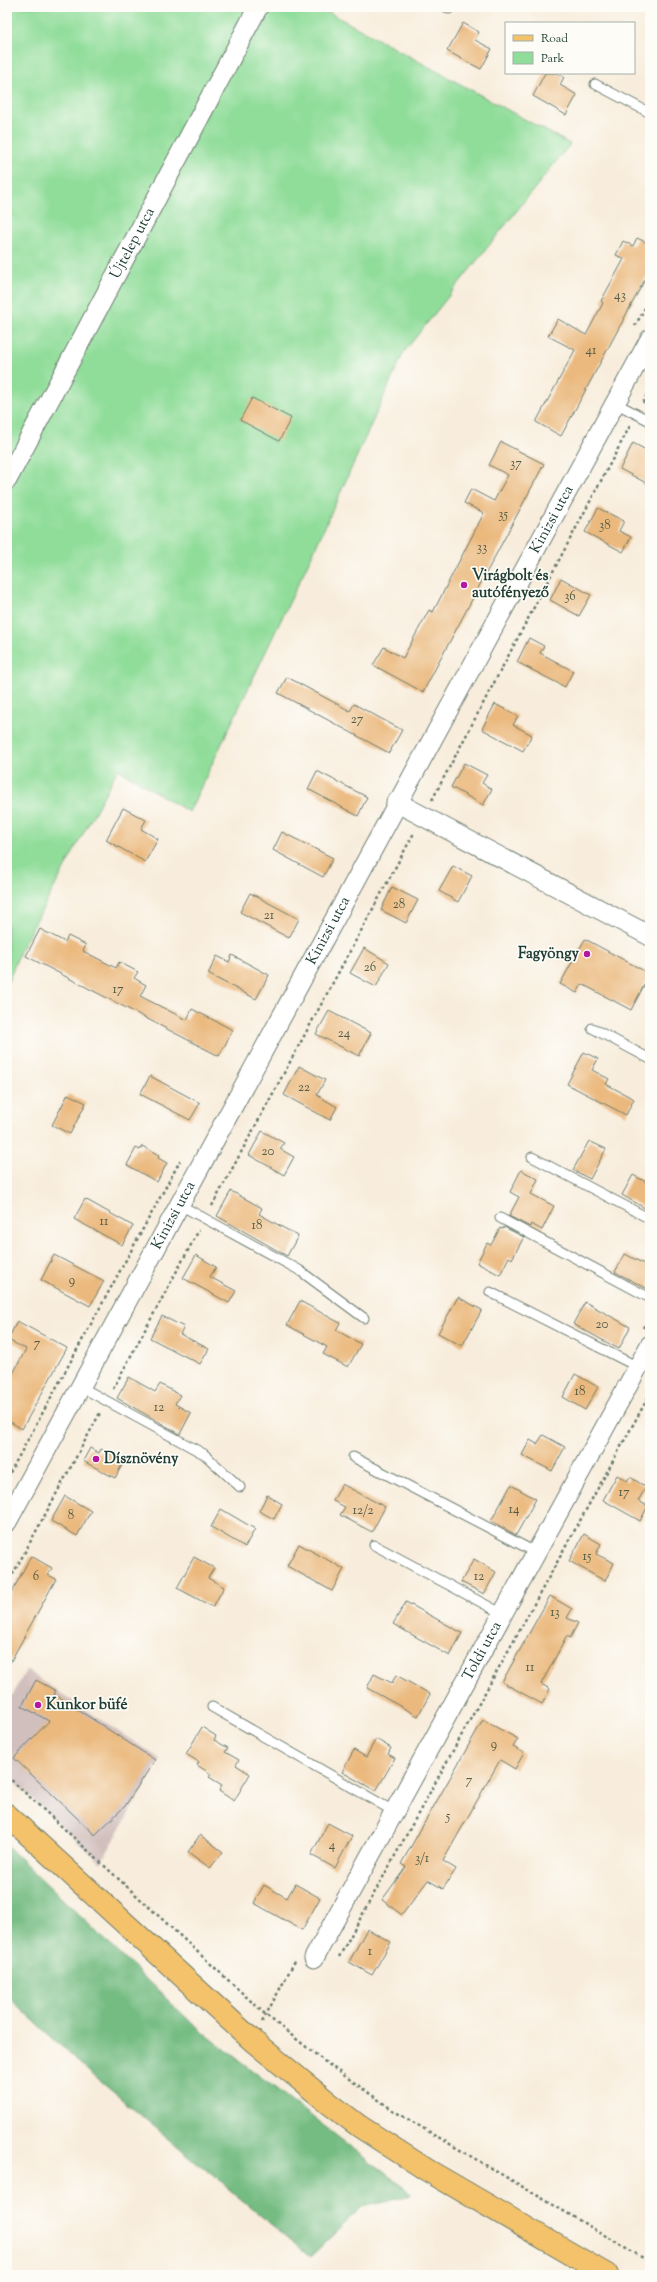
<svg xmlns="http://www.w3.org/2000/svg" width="657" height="2282" font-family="'Sorts Mill Goudy',serif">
	<rect width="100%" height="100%" fill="#fdfcf7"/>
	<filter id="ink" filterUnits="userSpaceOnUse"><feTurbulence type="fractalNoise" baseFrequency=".025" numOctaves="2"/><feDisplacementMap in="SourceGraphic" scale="8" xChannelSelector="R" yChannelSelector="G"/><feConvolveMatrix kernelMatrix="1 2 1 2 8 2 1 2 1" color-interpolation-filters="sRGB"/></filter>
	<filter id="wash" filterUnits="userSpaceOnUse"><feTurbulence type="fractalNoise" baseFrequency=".012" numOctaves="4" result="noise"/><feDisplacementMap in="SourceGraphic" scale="16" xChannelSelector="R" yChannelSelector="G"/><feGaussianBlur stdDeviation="0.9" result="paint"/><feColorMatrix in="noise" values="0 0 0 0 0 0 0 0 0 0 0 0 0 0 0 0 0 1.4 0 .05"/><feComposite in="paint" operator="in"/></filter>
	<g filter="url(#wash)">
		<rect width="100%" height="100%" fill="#f8eddc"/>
		<!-- industrial -->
		<polygon fill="#d1bfbd" points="26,1670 160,1759 101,1863 7,1776 7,1692 13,1695"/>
		<!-- green -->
		<polygon fill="#90dd9a" stroke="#588d67" points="7,7 319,7 570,144 404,352 313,553 189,812 118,769 21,949 7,984"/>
		<!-- forest -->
		<polygon fill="#74bc82" stroke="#4a7c5b" points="7,1846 195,2026 412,2194 362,2207 310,2257 88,2071 7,1996"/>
		<g id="blocks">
			<!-- building -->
			<g fill="#ebb97e">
				<polygon points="463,23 479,32 475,40 492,49 481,69 447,51"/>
				<polygon points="545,73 556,73 564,77 560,85 577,95 566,115 533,96"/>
				<polygon points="637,238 650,244 650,270 561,436 536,422 575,350 548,336 558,319 586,335 603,303 601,301 624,259 616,255 623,241 633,246"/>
				<polygon points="252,398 291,418 279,441 240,420"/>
				<polygon points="501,442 544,464 423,692 373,665 384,647 403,658 429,610 433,612 484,513 464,503 471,489 494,501 508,475 489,465"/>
				<polygon points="633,443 650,452 650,485 620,469"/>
				<polygon points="598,508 624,521 619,531 631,537 623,552 585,532"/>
				<polygon points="561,578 591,595 579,616 550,600"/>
				<polygon points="529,638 544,646 540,653 573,671 565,687 517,662"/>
				<polygon points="287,677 350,711 354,704 402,730 389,753 278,693"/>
				<polygon points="495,704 518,716 513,725 532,735 523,751 482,729"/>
				<polygon points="464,763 487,775 482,783 492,789 483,805 451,787"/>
				<polygon points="317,771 367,797 358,816 308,789"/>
				<polygon points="123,808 146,820 141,829 158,839 145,862 106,840"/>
				<polygon points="282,832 333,858 323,877 273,850"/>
				<polygon points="453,866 472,876 458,902 439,891"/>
				<polygon points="392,887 418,900 406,923 381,910"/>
				<polygon points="250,893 299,919 289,938 240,912"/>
				<polygon points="40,929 65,942 68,936 86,945 83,951 116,968 119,962 138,972 134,978 146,985 140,996 187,1020 192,1009 233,1030 219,1056 26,956"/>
				<polygon points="585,939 650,974 631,1010 582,984 577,993 560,984"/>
				<polygon points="364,948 389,963 376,987 350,973"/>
				<polygon points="232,955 269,975 256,999 208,974 217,956 229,962"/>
				<polygon points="329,1011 371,1033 359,1056 316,1034"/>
				<polygon points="584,1052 598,1059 592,1070 609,1079 606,1084 634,1099 626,1115 567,1084"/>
				<polygon points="299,1066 325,1080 317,1095 337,1107 330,1120 284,1095"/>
				<polygon points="150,1076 200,1103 190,1120 140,1094"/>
				<polygon points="68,1094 86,1103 70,1134 52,1125"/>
				<polygon points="262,1131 284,1143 280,1149 294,1157 284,1175 249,1155"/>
				<polygon points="589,1141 606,1149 590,1179 573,1170"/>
				<polygon points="142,1146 159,1155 158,1158 167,1163 157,1182 127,1165 136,1148 140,1150"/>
				<polygon points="521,1170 538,1179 531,1194 554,1206 542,1230 531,1224 530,1227 509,1216 519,1197 510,1192"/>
				<polygon points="633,1175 650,1184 650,1211 622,1195"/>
				<polygon points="231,1191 262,1208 259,1214 298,1236 287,1256 217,1216"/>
				<polygon points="85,1199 133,1226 122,1245 74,1219"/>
				<polygon points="504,1227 524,1237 512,1259 509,1257 500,1275 477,1263 487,1243 491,1245 500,1228 503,1229"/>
				<polygon points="625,1254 650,1267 650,1290 615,1272"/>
				<polygon points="54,1255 104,1281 90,1306 41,1280"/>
				<polygon points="196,1255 216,1267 210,1277 236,1291 229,1303 183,1278"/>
				<polygon points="458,1297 482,1310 462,1346 438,1333"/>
				<polygon points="300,1301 340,1323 336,1330 361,1344 348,1367 323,1354 327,1347 287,1325"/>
				<polygon points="585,1302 630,1327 619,1349 573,1324"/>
				<polygon points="162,1316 184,1327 180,1334 209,1349 200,1364 150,1338"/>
				<polygon points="17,1321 67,1348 22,1429 7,1420 7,1385 26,1349 8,1340"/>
				<polygon points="575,1374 598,1387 585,1410 563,1397"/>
				<polygon points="129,1377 155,1392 160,1384 180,1395 175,1404 191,1413 180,1434 117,1398"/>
				<polygon points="543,1435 565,1447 552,1471 522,1455 530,1440 537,1444"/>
				<polygon points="90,1448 99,1453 101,1449 124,1461 115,1478 83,1461"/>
				<polygon points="617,1475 627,1481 630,1477 646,1487 638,1501 648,1506 640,1521 603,1500"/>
				<polygon points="342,1484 385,1507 372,1532 340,1515 345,1507 333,1501"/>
				<polygon points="511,1485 536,1499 516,1535 491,1521"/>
				<polygon points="267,1495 282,1504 274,1519 259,1511"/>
				<polygon points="65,1496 91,1511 77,1536 51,1521"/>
				<polygon points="221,1509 255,1529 245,1547 211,1527"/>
				<polygon points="584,1534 601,1544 596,1554 614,1563 605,1581 569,1561"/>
				<polygon points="299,1544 344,1569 332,1591 287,1566"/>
				<polygon points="31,1556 52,1568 48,1575 56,1579 7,1668 7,1601"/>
				<polygon points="194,1557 214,1568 208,1578 224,1587 213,1607 177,1588"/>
				<polygon points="474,1559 496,1572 484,1594 461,1582"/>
				<polygon points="550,1596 572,1609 567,1618 578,1623 570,1638 567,1636 541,1684 550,1689 542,1704 502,1682"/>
				<polygon points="406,1602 462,1633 450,1656 393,1624"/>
				<polygon points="374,1674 392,1683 396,1675 430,1694 418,1716 367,1688"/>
				<polygon points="36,1680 56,1691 54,1694 155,1760 125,1806 95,1835 14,1758 49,1721 22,1706"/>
				<polygon points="483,1720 518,1739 513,1747 524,1753 515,1769 500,1760 443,1861 456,1869 443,1889 428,1880 402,1915 382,1900 406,1867 401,1864"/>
				<polygon points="202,1727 216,1736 214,1740 228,1748 225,1752 239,1760 236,1765 250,1774 234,1801 219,1791 222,1785 209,1777 211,1774 197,1765 199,1762 186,1754"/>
				<polygon points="376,1739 391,1748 388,1754 395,1758 376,1791 342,1772 354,1750 366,1757"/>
				<polygon points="328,1823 352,1836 335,1868 311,1855"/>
				<polygon points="200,1835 223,1852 210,1868 188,1852"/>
				<polygon points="295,1884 320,1898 302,1930 254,1903 264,1885 287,1898"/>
				<polygon points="367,1929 391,1942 372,1975 349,1962"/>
			</g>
		</g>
	</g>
	<g filter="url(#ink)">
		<use href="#blocks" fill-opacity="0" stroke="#6b7b6f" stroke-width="1"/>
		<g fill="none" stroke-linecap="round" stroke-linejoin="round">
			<defs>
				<g id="lane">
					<polyline points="446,7 449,9"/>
					<polyline points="595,84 650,113"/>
					<polyline points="615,403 650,421"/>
					<polyline points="592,1028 650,1059"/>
					<polyline points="532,1157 650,1219"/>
					<polyline points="180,1205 299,1270 364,1318"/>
					<polyline points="500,1218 650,1298"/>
					<polyline points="490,1292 638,1367"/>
					<polyline points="81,1387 204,1454 240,1487"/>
					<polyline points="353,1457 537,1553"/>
					<polyline points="374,1545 503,1614"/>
					<polyline points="212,1707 395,1812"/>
				</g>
				<g id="street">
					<path id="s1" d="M7,480L258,7"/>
					<polyline points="396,802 650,936"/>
					<path id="s2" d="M7,1522L650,339"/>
					<path id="s3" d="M314,1958L650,1345"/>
				</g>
				<polyline id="primary" points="7,1815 253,2041 330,2104 359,2126 427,2170 607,2275"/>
			</defs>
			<!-- lane casing -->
			<use href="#lane" stroke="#6b7b6f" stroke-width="11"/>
			<!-- street casing -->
			<use href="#street" stroke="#6b7b6f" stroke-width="21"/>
			<!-- primary casing -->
			<use href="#primary" stroke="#6b7b6f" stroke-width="24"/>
			<!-- path -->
			<g stroke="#6b7b6f" stroke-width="2.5" stroke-dasharray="3 3" stroke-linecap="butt">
				<polyline points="635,326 650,299"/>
				<polyline points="643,403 650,388"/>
				<polyline points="432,800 630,426"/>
				<polyline points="212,1206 414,833"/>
				<polyline points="643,1328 650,1316"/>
				<polyline points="113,1389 199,1230"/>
				<polyline points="7,1478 180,1161"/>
				<polyline points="7,1585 100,1413"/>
				<polyline points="7,1776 266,2015 324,2061 394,2111 650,2262"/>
				<polyline points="339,1957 650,1394"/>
				<polyline points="262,2022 295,1961"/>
			</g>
			<!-- lane -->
			<use href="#lane" stroke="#fff" stroke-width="9"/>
			<!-- street -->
			<use href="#street" stroke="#fff" stroke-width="19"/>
			<!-- primary -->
			<use href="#primary" stroke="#f3c26a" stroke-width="22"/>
		</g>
	</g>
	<!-- markers -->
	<g fill="#b5179e" stroke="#fdfcf7" stroke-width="1.5">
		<circle cx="464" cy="585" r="4"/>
		<circle cx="587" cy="954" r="4"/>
		<circle cx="96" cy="1459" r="4"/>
		<circle cx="38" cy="1705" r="4"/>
	</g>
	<g text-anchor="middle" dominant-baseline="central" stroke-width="3.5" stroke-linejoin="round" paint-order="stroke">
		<!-- number labels -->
		<g font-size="13" fill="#525c46">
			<text x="620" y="296">43</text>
			<text x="591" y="351">41</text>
			<text x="516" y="464">37</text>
			<text x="503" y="515">35</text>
			<text x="605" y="526">38</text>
			<text x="482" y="548">33</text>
			<text x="570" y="597">36</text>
			<text x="357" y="720">27</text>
			<text x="399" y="905">28</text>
			<text x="269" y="916">21</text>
			<text x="370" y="968">26</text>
			<text x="118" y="990">17</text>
			<text x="344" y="1034">24</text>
			<text x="304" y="1088">22</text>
			<text x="268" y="1152">20</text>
			<text x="104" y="1222">11</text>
			<text x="257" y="1226">18</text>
			<text x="72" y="1281">9</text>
			<text x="602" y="1325">20</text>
			<text x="37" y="1344">7</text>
			<text x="580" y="1392">18</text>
			<text x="159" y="1408">12</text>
			<text x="624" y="1493">17</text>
			<text x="514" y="1510">14</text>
			<text x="363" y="1511">12/2</text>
			<text x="71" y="1516">8</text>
			<text x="587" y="1557">15</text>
			<text x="36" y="1577">6</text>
			<text x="479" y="1577">12</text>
			<text x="555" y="1613">13</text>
			<text x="530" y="1668">11</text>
			<text x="494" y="1745">9</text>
			<text x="469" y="1781">7</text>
			<text x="448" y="1817">5</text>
			<text x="332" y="1846">4</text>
			<text x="422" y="1859">3/1</text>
			<text x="370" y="1952">1</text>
		</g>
		<!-- street labels -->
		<g font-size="15" fill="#1f3d34" stroke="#fdfcf7">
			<text stroke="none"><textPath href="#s1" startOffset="268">Újtelep utca</textPath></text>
			<text stroke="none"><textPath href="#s2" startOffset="1141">Kinizsi utca</textPath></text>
			<text stroke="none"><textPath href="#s2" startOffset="673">Kinizsi utca</textPath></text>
			<text stroke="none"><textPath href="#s2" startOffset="349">Kinizsi utca</textPath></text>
			<text stroke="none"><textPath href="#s3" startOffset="350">Toldi utca</textPath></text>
		</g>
		<!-- poi labels -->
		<g font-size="15" font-weight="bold" fill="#1f3d34" stroke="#fdfcf7" text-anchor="start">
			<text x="472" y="576">Virágbolt és<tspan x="472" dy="17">autófényező</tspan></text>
			<text x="579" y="954" text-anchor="end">Fagyöngy</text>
			<text x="104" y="1459">Dísznövény</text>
			<text x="46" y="1705">Kunkor büfé</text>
		</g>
	</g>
	<!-- margin -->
	<rect width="657" height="2282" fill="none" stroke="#fdfcf7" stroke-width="24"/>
	<!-- legend -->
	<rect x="505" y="22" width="130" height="52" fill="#fdfcf7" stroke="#a4b0a9"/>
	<rect x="513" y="35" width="20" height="6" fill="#f3c26a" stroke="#a4b0a9"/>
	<text x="541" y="42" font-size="12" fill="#1f3d34">Road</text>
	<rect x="513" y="52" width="20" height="12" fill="#90dd9a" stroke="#a4b0a9"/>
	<text x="541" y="62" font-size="12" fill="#1f3d34">Park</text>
</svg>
